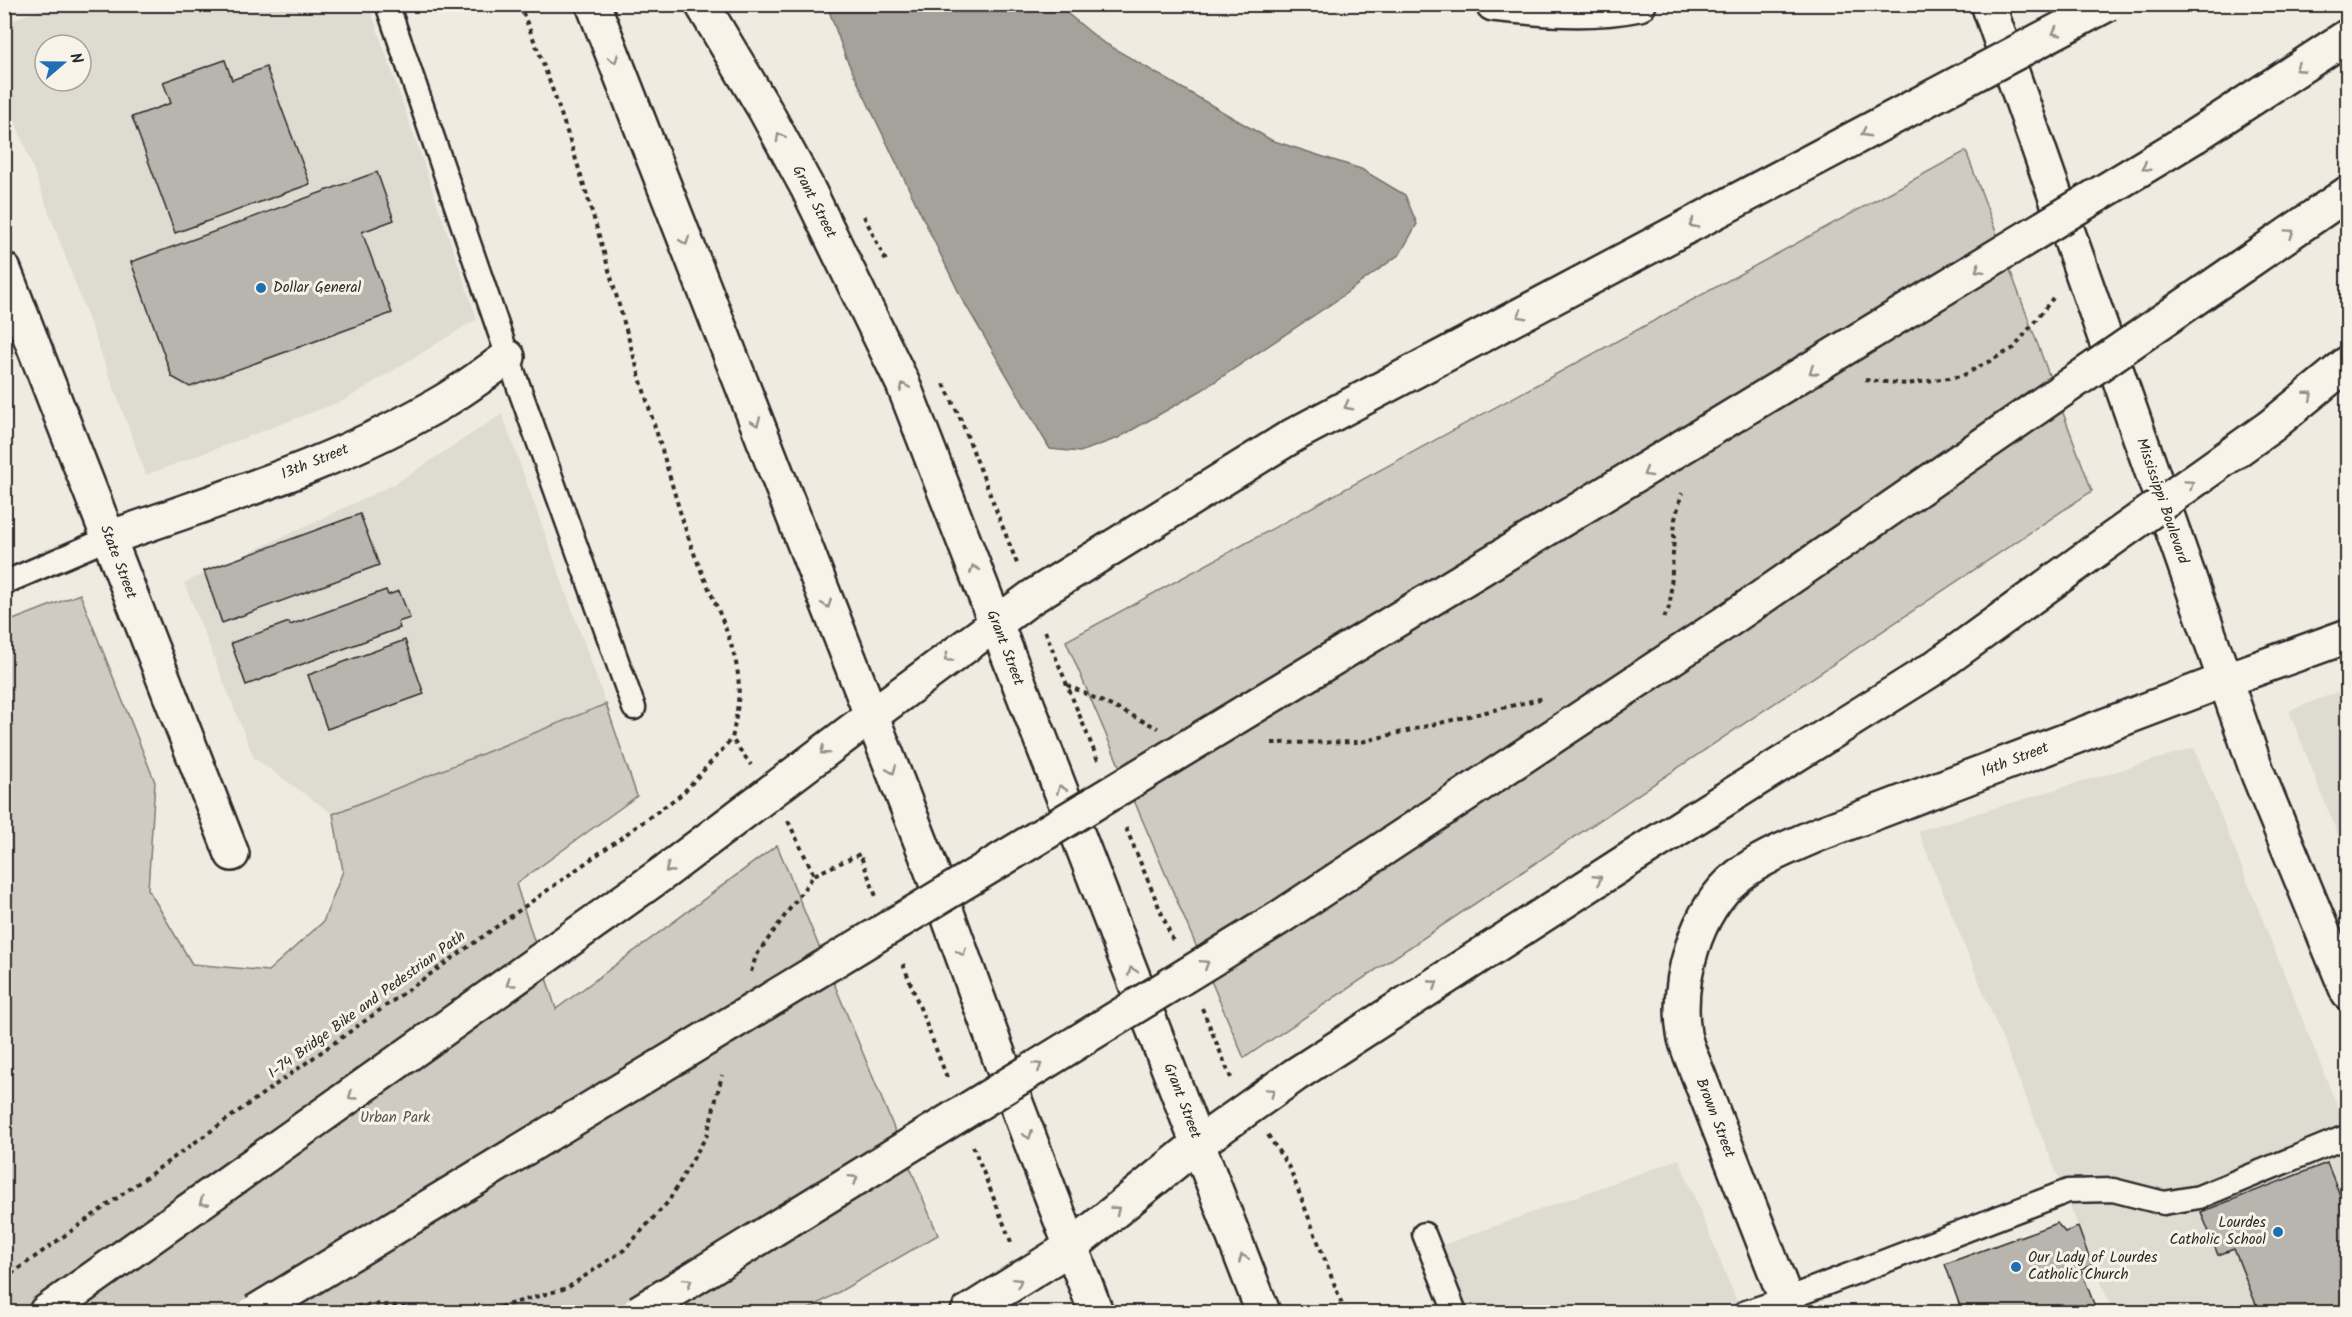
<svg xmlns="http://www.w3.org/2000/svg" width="2352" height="1317" font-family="Kalam,sans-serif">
	<rect width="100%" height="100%" fill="#efebe0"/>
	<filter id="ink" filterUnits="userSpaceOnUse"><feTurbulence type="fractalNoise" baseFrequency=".0167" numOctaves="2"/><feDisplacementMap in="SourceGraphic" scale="12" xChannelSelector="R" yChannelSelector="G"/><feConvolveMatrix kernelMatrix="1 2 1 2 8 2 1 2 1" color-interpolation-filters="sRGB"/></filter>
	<g filter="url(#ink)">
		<!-- built -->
		<g fill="#dedbd1" fill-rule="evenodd">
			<path d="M56,4L369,5L477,319L345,400L146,475L5,93L4,23ZM45,45H81V81H45Z"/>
			<polygon points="502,414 606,704 333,814 254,758 184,583 395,484"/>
			<polygon points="2347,688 2347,858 2289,711"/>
			<polygon points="2194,748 2347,1131 2347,1312 2113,1312 1918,831"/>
			<polygon points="1679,1159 1741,1312 1468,1312 1440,1246"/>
		</g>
		<!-- green -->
		<g fill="#cfcbc2" stroke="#7d7b76" stroke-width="1.5">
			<polygon points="1966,151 2092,491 1244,1058 1066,641"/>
			<polygon points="80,594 155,782 148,889 192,964 268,971 323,922 343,871 333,814 606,704 637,796 516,884 556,1009 777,845 938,1235 804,1312 5,1312 5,623"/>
		</g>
		<!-- water -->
		<polygon fill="#a4a29a" stroke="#74726e" stroke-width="1.5" points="827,5 1057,5 1101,41 1271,140 1361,169 1405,195 1417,224 1400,254 1334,302 1202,390 1118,438 1080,452 1050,449 961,297 846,58"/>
		<!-- building -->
		<g fill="#b8b5ae" stroke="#2b2b2b" stroke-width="1.5">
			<polygon points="225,60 232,80 266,67 310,184 175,233 132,117 171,103 163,82"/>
			<polygon points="377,172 394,220 362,232 392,313 190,387 172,377 131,262"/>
			<polygon points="360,514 379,565 222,623 204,571"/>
			<polygon points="386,590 388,595 399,591 410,618 398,622 400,628 246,685 231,643 289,622 290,625"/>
			<polygon points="405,640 424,694 327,729 308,675"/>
			<polygon points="2327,1163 2348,1215 2348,1312 2259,1312 2234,1249 2218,1255 2201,1212"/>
			<polygon points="2057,1223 2065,1232 2078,1227 2092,1265 2081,1270 2097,1312 1962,1312 1945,1264"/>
		</g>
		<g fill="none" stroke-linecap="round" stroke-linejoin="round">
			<defs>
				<g id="lane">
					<polyline points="387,4 508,357 634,708"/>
					<polyline points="4,583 109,538"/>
					<polyline points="1424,1234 1455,1312"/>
					<polyline points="1746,1312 1786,1299 2068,1191 2113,1190 2164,1203 2199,1197 2348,1136"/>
				</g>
				<g id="street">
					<polyline points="4,270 232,854"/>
					<path d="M109,538C222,498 339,463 444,401C466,388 487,372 508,357"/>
					<path d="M1791,1312L1696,1069C1692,1058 1686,1046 1684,1034C1676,981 1695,911 1738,876C1762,857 1792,846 1819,834L2225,680L2258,774L2348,993"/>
				</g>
				<g id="secondary">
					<path d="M1493,4C1541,9 1591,14 1639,4"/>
					<polyline points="1988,4 2225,680 2348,636"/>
				</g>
				<g id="primary">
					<polyline points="593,4 926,855 1016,1103 1096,1312"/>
					<polyline points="702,4 765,110 807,187 903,384 1263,1312"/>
				</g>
				<g id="highway">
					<polyline points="2195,136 2348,36"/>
					<polyline points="2242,266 2348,193"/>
					<polyline points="2271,426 2348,363"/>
					<polyline points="46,1312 666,871 871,716 1032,597 1292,436 1917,105"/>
					<polyline points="968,1312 1071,1247 1199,1143 1295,1075 1625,862 1934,668 2091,554"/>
				</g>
			</defs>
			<!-- lane casing -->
			<use href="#lane" stroke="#2b2b2b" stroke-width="27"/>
			<!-- street casing -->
			<use href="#street" stroke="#2b2b2b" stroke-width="38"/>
			<!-- secondary casing -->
			<use href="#secondary" stroke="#2b2b2b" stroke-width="38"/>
			<!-- primary casing -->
			<use href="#primary" stroke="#2b2b2b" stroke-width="38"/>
			<!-- highway casing -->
			<use href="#highway" stroke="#2b2b2b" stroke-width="38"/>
			<!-- path -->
			<g stroke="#2b2b2b" stroke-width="4" stroke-dasharray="4.5 4.5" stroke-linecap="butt">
				<path d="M519,4C578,141 611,286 655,427C669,471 680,518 697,561C711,595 728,627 736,663C742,690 737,712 732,739L751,765"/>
				<polyline points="864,216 886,261"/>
				<polyline points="1865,380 1907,384 1962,376 2014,348 2053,298"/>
				<polyline points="944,384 961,420 1018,566"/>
				<polyline points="1664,618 1670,605 1675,519 1682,493"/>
				<polyline points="1045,631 1099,763"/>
				<polyline points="1067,685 1158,728"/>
				<polyline points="1272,743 1361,742 1544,698"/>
				<polyline points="788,821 814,875"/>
				<polyline points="1126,828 1174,943"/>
				<polyline points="903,964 948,1080"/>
				<polyline points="751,972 756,956 814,875 860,854 877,899"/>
				<polyline points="1202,1008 1231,1078"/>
				<polyline points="1268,1135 1290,1169 1345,1312"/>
				<polyline points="973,1146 1011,1242"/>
				<polyline points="4,1279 682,794 732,739"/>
				<polyline points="330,1310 374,1304 445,1312 489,1310 567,1288 624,1250 668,1202 707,1135 722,1075"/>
			</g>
			<!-- lane -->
			<use href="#lane" stroke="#f7f3e8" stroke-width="22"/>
			<!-- street -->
			<use href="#street" stroke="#f7f3e8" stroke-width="33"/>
			<!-- secondary -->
			<use href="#secondary" stroke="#f7f3e8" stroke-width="33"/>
			<!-- primary -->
			<use href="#primary" stroke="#f7f3e8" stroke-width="33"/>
			<!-- highway -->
			<use href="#highway" stroke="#f7f3e8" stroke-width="33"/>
			<defs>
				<g id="highway-bridge">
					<polyline points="1917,105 2108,4"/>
					<polyline points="2091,554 2271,426"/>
					<path d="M255,1312C905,925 1551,532 2195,136"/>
					<polyline points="639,1312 1279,918 1726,622 2242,266"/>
				</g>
			</defs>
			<!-- highway-bridge casing -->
			<use href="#highway-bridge" stroke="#2b2b2b" stroke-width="38" stroke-linecap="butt"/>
			<!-- highway-bridge -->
			<use href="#highway-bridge" stroke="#f7f3e8" stroke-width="33"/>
		</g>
		<!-- one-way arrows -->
		<defs><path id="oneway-chevron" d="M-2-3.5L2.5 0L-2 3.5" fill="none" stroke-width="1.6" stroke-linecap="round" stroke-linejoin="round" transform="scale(1.5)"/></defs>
		<g stroke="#918f8a">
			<use href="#oneway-chevron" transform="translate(2056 32) rotate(152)"/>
			<use href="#oneway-chevron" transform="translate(614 59) rotate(69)"/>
			<use href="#oneway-chevron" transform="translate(2299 68) rotate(147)"/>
			<use href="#oneway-chevron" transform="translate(1865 133) rotate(152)"/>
			<use href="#oneway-chevron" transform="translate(780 137) rotate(-118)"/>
			<use href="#oneway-chevron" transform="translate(2146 167) rotate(148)"/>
			<use href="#oneway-chevron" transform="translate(1693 224) rotate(152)"/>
			<use href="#oneway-chevron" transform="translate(2290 233) rotate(-35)"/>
			<use href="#oneway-chevron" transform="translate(685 241) rotate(69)"/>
			<use href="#oneway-chevron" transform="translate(1979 269) rotate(148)"/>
			<use href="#oneway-chevron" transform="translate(1521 315) rotate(152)"/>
			<use href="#oneway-chevron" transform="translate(1813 371) rotate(148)"/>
			<use href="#oneway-chevron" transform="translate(904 387) rotate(-113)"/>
			<use href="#oneway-chevron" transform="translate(2309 395) rotate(-40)"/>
			<use href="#oneway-chevron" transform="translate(1348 406) rotate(152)"/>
			<use href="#oneway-chevron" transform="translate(756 422) rotate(69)"/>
			<use href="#oneway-chevron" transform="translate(1647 473) rotate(149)"/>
			<use href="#oneway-chevron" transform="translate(2190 484) rotate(-35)"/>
			<use href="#oneway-chevron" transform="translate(974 569) rotate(-111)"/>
			<use href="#oneway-chevron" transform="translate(827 604) rotate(69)"/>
			<use href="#oneway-chevron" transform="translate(948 658) rotate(144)"/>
			<use href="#oneway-chevron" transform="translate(824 751) rotate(142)"/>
			<use href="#oneway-chevron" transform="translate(892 770) rotate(68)"/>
			<use href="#oneway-chevron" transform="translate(1061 789) rotate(-111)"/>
			<use href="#oneway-chevron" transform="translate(669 869) rotate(144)"/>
			<use href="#oneway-chevron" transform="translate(1598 879) rotate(-33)"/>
			<use href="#oneway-chevron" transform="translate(962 952) rotate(70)"/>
			<use href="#oneway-chevron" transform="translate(1205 964) rotate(-32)"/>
			<use href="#oneway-chevron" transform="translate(1132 971) rotate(-111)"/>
			<use href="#oneway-chevron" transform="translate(510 983) rotate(144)"/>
			<use href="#oneway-chevron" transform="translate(1434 984) rotate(-33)"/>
			<use href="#oneway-chevron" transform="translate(1038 1066) rotate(-32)"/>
			<use href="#oneway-chevron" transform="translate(1271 1092) rotate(-35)"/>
			<use href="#oneway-chevron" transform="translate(352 1096) rotate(144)"/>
			<use href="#oneway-chevron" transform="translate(1028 1135) rotate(69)"/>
			<use href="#oneway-chevron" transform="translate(854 1179) rotate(-32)"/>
			<use href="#oneway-chevron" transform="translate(203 1202) rotate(145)"/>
			<use href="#oneway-chevron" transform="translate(1116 1210) rotate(-39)"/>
			<use href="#oneway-chevron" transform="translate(1243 1258) rotate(-111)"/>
			<use href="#oneway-chevron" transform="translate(688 1282) rotate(-32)"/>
			<use href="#oneway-chevron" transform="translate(1018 1282) rotate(-32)"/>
		</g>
	</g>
	<!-- markers -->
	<g fill="#1f6fb2" stroke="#f7f3e8" stroke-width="2">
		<circle cx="261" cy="288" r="6"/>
		<circle cx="2278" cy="1232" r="6"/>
		<circle cx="2016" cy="1267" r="6"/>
	</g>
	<g text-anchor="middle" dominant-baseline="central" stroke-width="6" stroke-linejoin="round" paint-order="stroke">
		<!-- street labels -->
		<g font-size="15" fill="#2b2b2b" stroke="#f7f3e8">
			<text transform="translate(814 202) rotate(63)">Grant Street</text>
			<text transform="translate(315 462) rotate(-22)">13th Street</text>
			<text transform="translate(2162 501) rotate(71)">Mississippi Boulevard</text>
			<text transform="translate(118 562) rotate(69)">State Street</text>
			<text transform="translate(1005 648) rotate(69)">Grant Street</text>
			<text transform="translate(2015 760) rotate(-21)">14th Street</text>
			<text transform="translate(367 1005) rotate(-36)">I-74 Bridge Bike and Pedestrian Path</text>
			<text transform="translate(1182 1101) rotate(69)">Grant Street</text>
			<text transform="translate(1715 1118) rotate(69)">Brown Street</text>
		</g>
		<!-- poi labels -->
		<g font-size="15" fill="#2b2b2b" stroke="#f7f3e8" text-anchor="start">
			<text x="273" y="288">Dollar General</text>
			<text x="2266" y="1223" text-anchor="end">Lourdes<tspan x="2266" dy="17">Catholic School</tspan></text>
			<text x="2028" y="1258">Our Lady of Lourdes<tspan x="2028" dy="17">Catholic Church</tspan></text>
		</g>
		<!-- park labels -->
		<g font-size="15" fill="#545351" stroke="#f7f3e8">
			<text x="395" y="1118">Urban Park</text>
		</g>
	</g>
	<!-- margin -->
	<rect width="2352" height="1317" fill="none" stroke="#f7f3e8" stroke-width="24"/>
	<rect x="12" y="12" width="2328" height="1293" fill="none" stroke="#2b2b2b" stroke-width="2" filter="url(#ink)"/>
	<!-- north arrow -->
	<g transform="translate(63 63) rotate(70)"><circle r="28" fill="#f7f3e8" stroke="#a5a39c" stroke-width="1.5"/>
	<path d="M0-4.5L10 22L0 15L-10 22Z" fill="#1f6fb2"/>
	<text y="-9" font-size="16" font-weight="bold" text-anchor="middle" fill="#2b2b2b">N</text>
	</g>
</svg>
